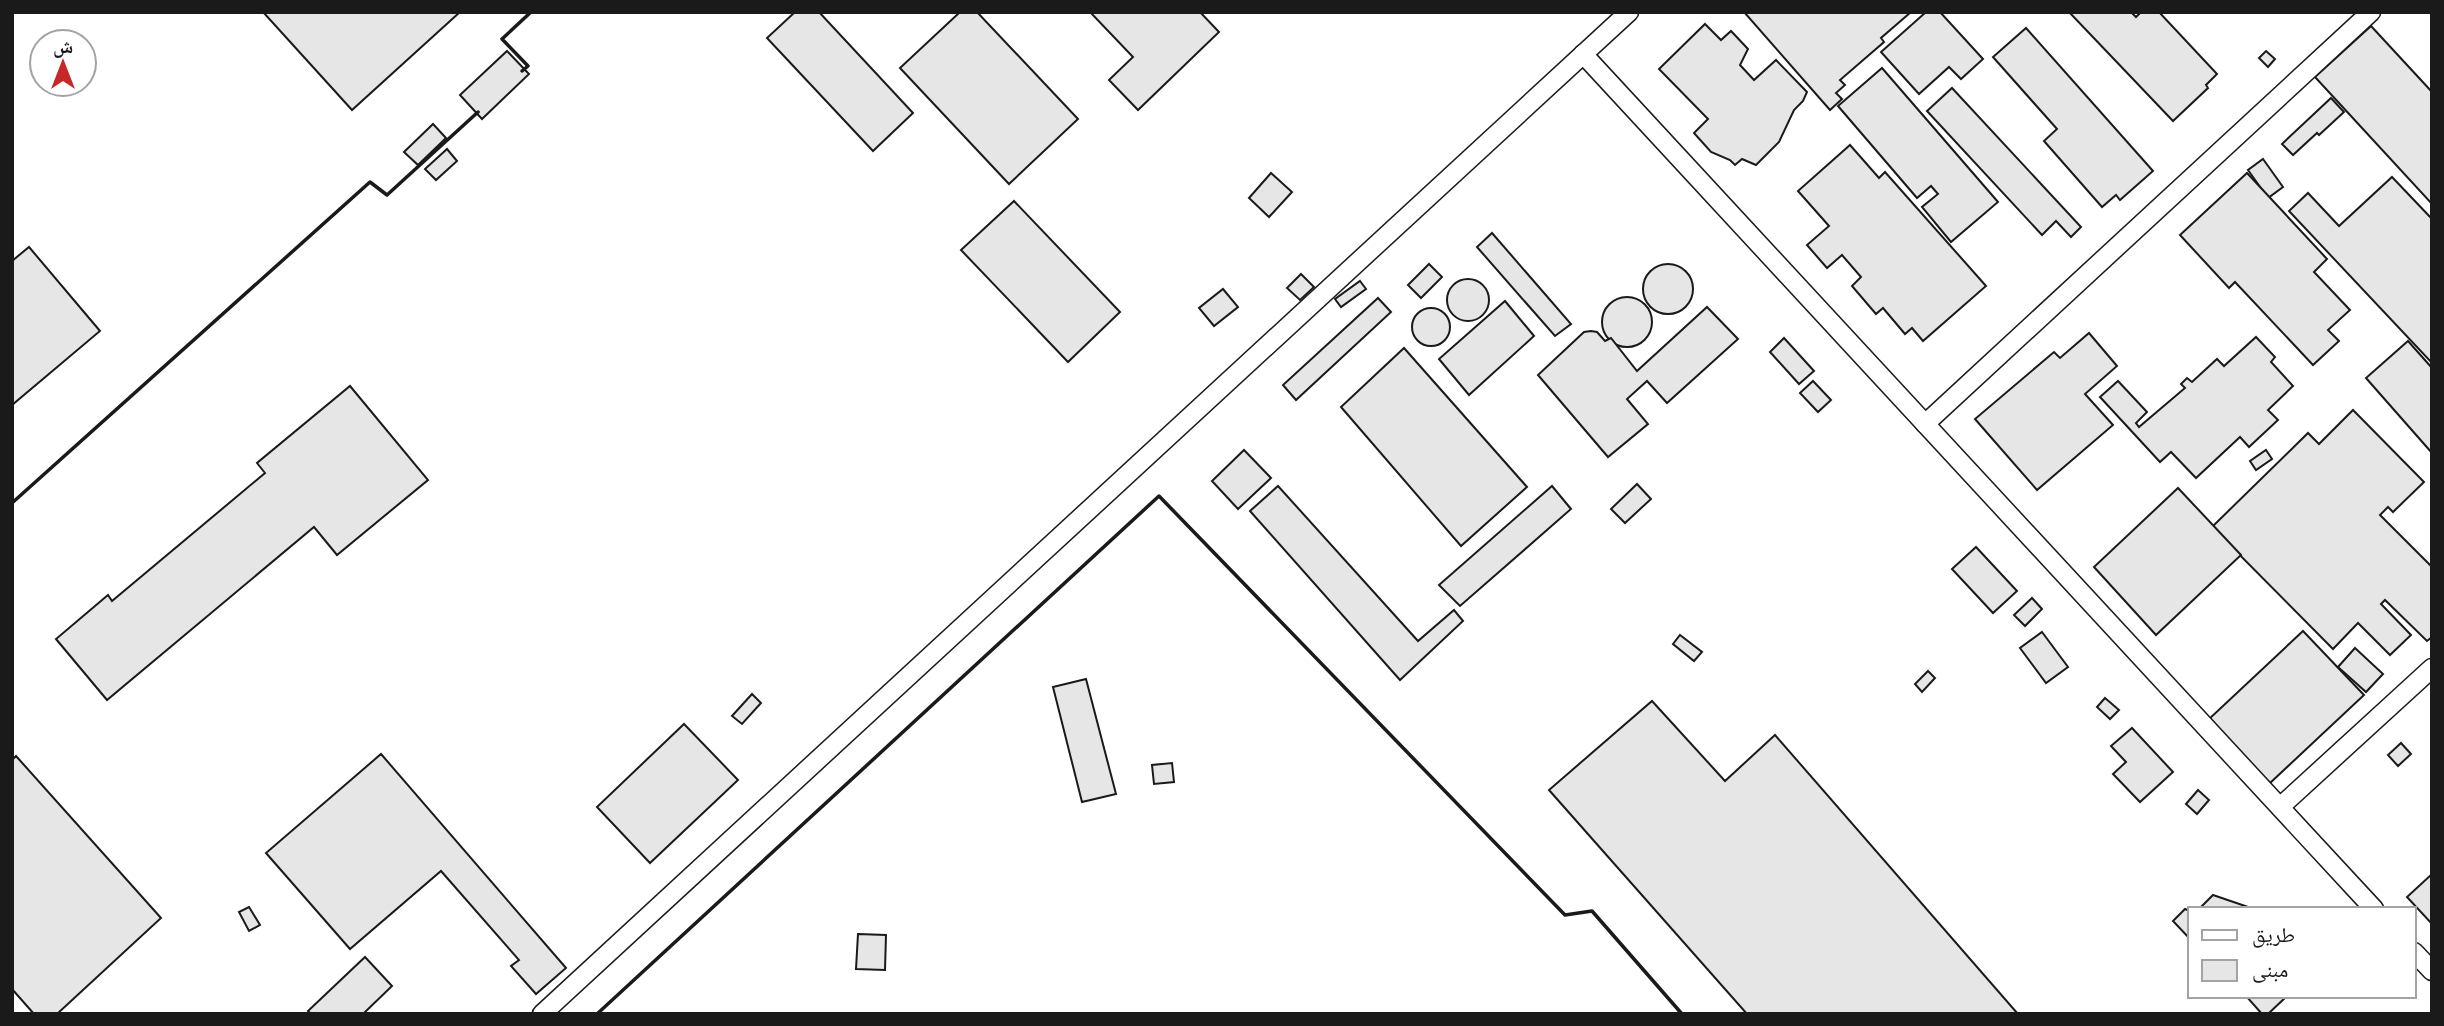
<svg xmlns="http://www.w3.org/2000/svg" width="2444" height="1026" font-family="Figtree,'Noto Naskh Arabic',sans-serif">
	<rect width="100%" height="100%" fill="#fff"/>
	<!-- building -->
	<g fill="#e6e6e6" stroke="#1a1a1a" stroke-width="2">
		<polygon points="263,12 460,12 352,110"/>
		<polygon points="795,12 819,12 913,113 873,151 767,38"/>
		<polygon points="960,12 977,12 1078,119 1009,184 900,68"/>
		<polygon points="1090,12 1200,12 1219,32 1138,110 1109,80 1133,57"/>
		<polygon points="1744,12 1911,12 1881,38 1884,42 1840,80 1845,85 1836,93 1842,99 1830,110"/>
		<polygon points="1926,12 1940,12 1983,59 1961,79 1949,67 1919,94 1881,52"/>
		<polygon points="2069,12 2131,12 2136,17 2141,12 2159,12 2217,74 2206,85 2208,88 2173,121"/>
		<polygon points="1705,24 1721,40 1731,31 1748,49 1740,65 1754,80 1776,60 1807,92 1803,101 1794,110 1779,142 1756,165 1742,159 1735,165 1730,160 1711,152 1694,133 1708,119 1659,69"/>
		<polygon points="2371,26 2432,92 2432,204 2315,77"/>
		<polygon points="2026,28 2153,171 2120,200 2116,195 2102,207 2044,141 2057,129 1993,57"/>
		<polygon points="507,51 529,74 482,119 460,95"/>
		<polygon points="2266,51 2275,59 2268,67 2259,58"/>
		<polygon points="1882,68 1998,202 1951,242 1922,207 1938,194 1931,186 1917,198 1838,106"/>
		<polygon points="1952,88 2081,227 2071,237 2056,221 2042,235 1927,111"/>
		<polygon points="2331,98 2344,112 2319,135 2317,133 2293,155 2282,144"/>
		<polygon points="433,124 446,138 418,165 404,152"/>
		<polygon points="1850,145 1879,178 1885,172 1986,286 1923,341 1912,328 1905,334 1883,308 1876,314 1852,286 1861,277 1842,255 1827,268 1807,245 1829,226 1798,191"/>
		<polygon points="447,149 457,161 436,180 425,169"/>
		<polygon points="2263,159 2283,187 2268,198 2248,170"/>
		<polygon points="1271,173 1292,192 1269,217 1249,198"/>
		<polygon points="2247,173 2327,259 2314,272 2350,310 2328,330 2339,341 2313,365 2235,282 2229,288 2180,235"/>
		<polygon points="2392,177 2432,219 2432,363 2289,211 2308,193 2339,226"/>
		<polygon points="1014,201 1120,312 1068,362 961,250"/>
		<polygon points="1492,233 1571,324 1555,336 1477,247"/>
		<polygon points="29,247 100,331 12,405 12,261"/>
		<circle cx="1668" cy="289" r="25"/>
		<polygon points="1429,264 1442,277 1421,298 1408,285"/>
		<polygon points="1301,274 1314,287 1300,300 1287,288"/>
		<circle cx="1468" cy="300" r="21"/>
		<polygon points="1360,281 1366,289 1341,307 1335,299"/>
		<polygon points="1223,289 1238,307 1214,326 1199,308"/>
		<circle cx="1627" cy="322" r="25"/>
		<polygon points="1378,298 1391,312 1296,400 1283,385"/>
		<polygon points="1505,301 1534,336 1469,395 1439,359"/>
		<polygon points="1707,307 1738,339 1667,403 1647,381 1627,399 1648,424 1608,457 1538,375 1584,332 1591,331 1597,332 1605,341 1611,338 1637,371"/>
		<circle cx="1431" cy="327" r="19"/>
		<polygon points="2089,333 2117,366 2085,394 2113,425 2037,490 1975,419 2054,352 2060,358"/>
		<polygon points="2256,337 2275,357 2271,362 2293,386 2268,410 2278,420 2249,447 2240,437 2196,478 2171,452 2160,462 2100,397 2118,381 2147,412 2136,423 2139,427 2185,388 2181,384 2187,378 2192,382 2217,359 2224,366"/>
		<polygon points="1784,338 1814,371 1799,384 1770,352"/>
		<polygon points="2408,341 2432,368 2432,453 2366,378"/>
		<polygon points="1404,348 1527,487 1461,546 1341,407"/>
		<polygon points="1813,381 1831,400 1818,412 1800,393"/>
		<polygon points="350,386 428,480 337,555 314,527 107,700 56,639 108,595 112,601 265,473 257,463"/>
		<polygon points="2353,410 2424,482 2393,512 2388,507 2380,515 2432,567 2432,637 2427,641 2385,600 2381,604 2411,635 2390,655 2358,623 2333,649 2212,527 2308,433 2319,444"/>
		<polygon points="1244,450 1271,478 1238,509 1212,481"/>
		<polygon points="2266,450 2272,459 2256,470 2250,461"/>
		<polygon points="1637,484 1651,499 1625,523 1611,509"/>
		<polygon points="1278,486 1418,641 1454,610 1463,621 1400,680 1250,511"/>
		<polygon points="1552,486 1571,509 1460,606 1439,585"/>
		<polygon points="2178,488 2241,555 2156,635 2094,567"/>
		<polygon points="1976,547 2017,591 1993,613 1952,569"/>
		<polygon points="2032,598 2042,609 2025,626 2014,615"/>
		<polygon points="2303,631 2364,695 2269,784 2208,720"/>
		<polygon points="2042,632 2068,667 2046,683 2020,648"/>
		<polygon points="1680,635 1702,652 1694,661 1673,644"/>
		<polygon points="2355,648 2383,674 2366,692 2338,667"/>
		<polygon points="1928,671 1935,678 1922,692 1915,684"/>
		<polygon points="1086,679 1116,794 1082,802 1053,687"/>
		<polygon points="752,694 761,703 742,724 732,716"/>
		<polygon points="2105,698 2119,710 2110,719 2097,707"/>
		<polygon points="1652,701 1725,781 1775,735 2018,1014 1747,1014 1549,790"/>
		<polygon points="684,724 738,780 650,863 597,807"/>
		<polygon points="2132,728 2173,772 2140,802 2113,774 2126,762 2111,746"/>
		<polygon points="2401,743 2411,754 2398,766 2388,755"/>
		<polygon points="381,754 566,968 536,994 511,966 519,960 441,871 350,949 266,853"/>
		<polygon points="16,756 161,918 57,1014 34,1014 12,989 12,760"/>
		<polygon points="1172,763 1174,782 1154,784 1152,765"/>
		<polygon points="2198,790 2209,800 2197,814 2186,804"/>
		<polygon points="2432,874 2432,924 2407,897"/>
		<polygon points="2213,895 2254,909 2199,909"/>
		<polygon points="249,907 260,925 249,931 239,912"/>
		<polygon points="2185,909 2190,911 2190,939 2173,921"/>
		<polygon points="858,934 886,935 885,970 856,969"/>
		<polygon points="365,957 392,986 363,1014 311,1014 308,1011"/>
		<polygon points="2246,996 2287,996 2268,1014 2262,1014"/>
	</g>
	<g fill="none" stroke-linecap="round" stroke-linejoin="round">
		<defs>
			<g id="street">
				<polyline points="1583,54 2374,909"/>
				<polyline points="1925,424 2371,12"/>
				<polyline points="2280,807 2432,668"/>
				<polyline points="2414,952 2432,971"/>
				<polyline points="542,1014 1629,12"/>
			</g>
		</defs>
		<!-- street casing -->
		<use href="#street" stroke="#1a1a1a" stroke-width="21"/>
		<!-- street -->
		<use href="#street" stroke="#fff" stroke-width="18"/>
		<!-- wall -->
		<g stroke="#1a1a1a" stroke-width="3.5">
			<polyline points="522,71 528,66 502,39 531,12"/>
			<polyline points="12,503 370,182 387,195 478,112"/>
			<polyline points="597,1014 1159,496 1565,915 1592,911 1682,1014"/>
		</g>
	</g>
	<!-- border -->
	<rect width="2444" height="1026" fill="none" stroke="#1a1a1a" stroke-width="28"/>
	<!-- legend -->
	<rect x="2188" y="907" width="228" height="91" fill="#ffffff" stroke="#a3a3a3" stroke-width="2"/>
	<rect x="2202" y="930" width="35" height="10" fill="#ffffff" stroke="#a3a3a3" stroke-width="2"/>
	<text x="2252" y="942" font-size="21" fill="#1a1a1a">طريق</text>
	<rect x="2202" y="960" width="35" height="21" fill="#e6e6e6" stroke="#a3a3a3" stroke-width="2"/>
	<text x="2252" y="977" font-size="21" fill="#1a1a1a">مبنى</text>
	<!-- north arrow -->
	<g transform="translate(63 63)"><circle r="33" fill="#ffffff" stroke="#a3a3a3" stroke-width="2"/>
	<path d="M0-5L12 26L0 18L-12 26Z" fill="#c62828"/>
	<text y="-10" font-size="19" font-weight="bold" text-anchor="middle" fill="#1a1a1a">ش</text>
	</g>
</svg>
